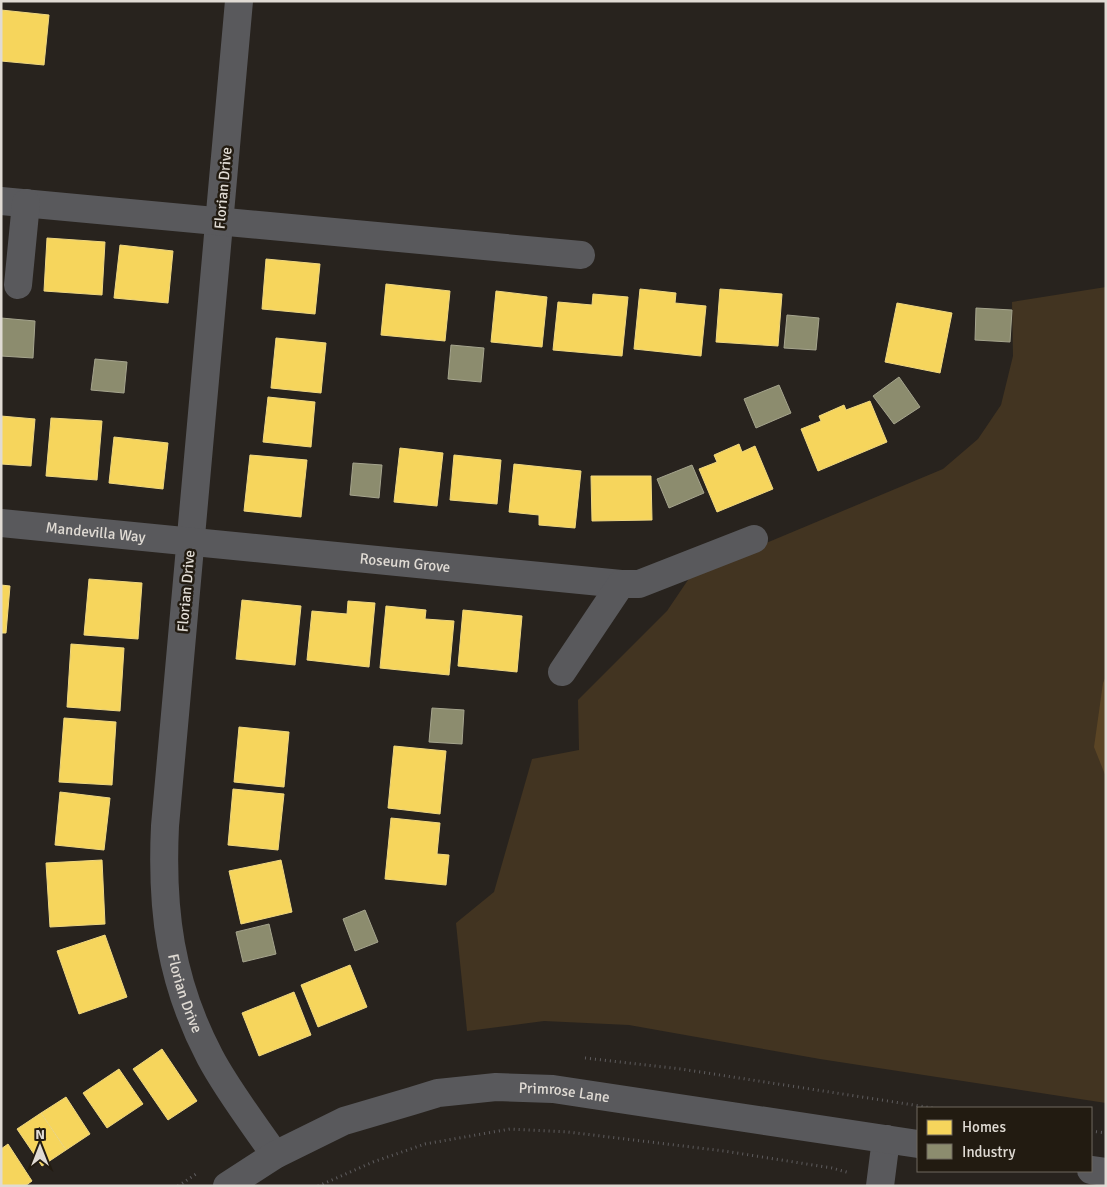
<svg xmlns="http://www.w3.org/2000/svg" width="1107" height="1187" font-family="Signika,sans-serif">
	<rect width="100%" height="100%" fill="#28231e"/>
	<!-- green -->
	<polygon fill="#423421" points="1106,287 1106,1103 820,1059 629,1025 544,1021 467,1031 456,923 494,892 532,759 579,750 578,700 667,611 692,574 943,469 978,439 1001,405 1013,356 1012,302"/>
	<!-- water -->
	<polygon fill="#5b4525" points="1106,676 1106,777 1094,747 1103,683"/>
	<!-- homes -->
	<g fill="#f6d55c" stroke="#efd780">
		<polygon points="1,10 49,15 44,65 1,61"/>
		<polygon points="47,238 105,242 102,295 44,291"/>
		<polygon points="120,245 173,251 168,303 114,298"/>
		<polygon points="266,259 320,264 315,314 262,309"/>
		<polygon points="386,284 450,291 445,341 381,335"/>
		<polygon points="640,289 676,293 675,303 706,306 701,356 634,349"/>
		<polygon points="720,289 782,294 778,346 716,342"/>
		<polygon points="496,291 547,297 542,347 491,342"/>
		<polygon points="593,294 628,297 622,356 553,350 558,302 592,305"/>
		<polygon points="897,303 952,313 940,373 885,362"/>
		<polygon points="276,338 326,343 321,393 271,388"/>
		<polygon points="268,397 315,402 311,447 263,442"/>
		<polygon points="870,401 887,442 818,471 801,429 821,421 819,416 844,405 846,410"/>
		<polygon points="1,416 35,419 31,466 1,464"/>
		<polygon points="51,418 102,421 97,480 46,476"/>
		<polygon points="114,437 168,443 163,489 109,483"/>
		<polygon points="739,444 742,452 755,446 773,489 717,512 699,469 717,462 714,455"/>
		<polygon points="400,448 443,453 437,506 394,502"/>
		<polygon points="250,455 307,460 301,517 244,511"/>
		<polygon points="454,455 501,460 497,504 450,500"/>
		<polygon points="514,464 581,471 575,528 539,525 539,515 509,512"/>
		<polygon points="591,476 651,476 652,520 592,521"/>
		<polygon points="89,579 142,583 138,639 84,635"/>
		<polygon points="1,585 10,586 6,633 1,633"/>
		<polygon points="242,600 301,606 295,665 236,659"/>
		<polygon points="348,601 375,603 369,667 307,660 312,611 347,614"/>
		<polygon points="386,606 426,610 425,619 454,621 449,675 380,668"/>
		<polygon points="463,610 522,616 517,672 458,666"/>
		<polygon points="71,644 124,648 120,711 67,707"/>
		<polygon points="64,718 116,722 112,785 59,782"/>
		<polygon points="239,727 289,732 284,787 234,782"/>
		<polygon points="394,746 446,751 440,814 388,808"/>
		<polygon points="233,789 284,794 278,850 228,845"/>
		<polygon points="60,792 110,798 104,850 55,845"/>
		<polygon points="391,818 440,823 437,854 449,855 446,885 385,879"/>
		<polygon points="102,860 105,924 50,927 46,863"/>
		<polygon points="281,860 292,912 241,924 229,871"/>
		<polygon points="105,935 127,997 79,1014 57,951"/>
		<polygon points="350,965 367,1007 318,1027 301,985"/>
		<polygon points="294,992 311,1035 259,1056 242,1013"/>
		<polygon points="162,1049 197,1101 168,1120 133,1069"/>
		<polygon points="119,1069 143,1104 107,1128 83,1093"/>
		<polygon points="66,1097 90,1134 66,1150 41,1113"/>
		<polygon points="41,1113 66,1150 42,1166 17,1129"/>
		<polygon points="8,1144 32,1181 25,1186 1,1186 1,1149"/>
	</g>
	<!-- industry -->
	<g fill="#8c8c6e" stroke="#a5a48d">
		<polygon points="976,308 1012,310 1010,342 975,340"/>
		<polygon points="787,315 819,318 816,350 784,348"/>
		<polygon points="1,318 35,321 33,358 1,356"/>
		<polygon points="451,345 484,348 481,382 448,379"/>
		<polygon points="95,359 127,362 124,393 91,390"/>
		<polygon points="899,377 920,407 894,424 873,396"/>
		<polygon points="779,385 791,413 756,428 744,399"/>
		<polygon points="353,463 382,465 379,498 350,495"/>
		<polygon points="692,465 704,493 669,508 657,479"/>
		<polygon points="432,708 464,710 462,744 429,742"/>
		<polygon points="365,910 378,942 355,951 343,919"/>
		<polygon points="269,924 276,954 243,962 236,932"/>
	</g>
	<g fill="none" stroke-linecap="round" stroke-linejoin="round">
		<!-- path -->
		<g stroke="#5e5c5e" stroke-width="3" stroke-dasharray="1 4" stroke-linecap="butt">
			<polyline points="585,1058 681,1069 933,1108"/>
			<polyline points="1091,1131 1106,1133"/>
			<polyline points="178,1186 196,1174"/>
			<polyline points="318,1186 373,1162 425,1144 510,1129 568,1132 724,1151 832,1168 850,1173"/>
		</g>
		<!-- minor -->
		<g stroke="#59595c" stroke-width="28">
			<path id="s1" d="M239,1L165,826C161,910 170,981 210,1057C228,1091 253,1123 275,1155"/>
			<polyline points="1,201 581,255"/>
			<polyline points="18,285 26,203"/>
			<path id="s2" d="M1,523L621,584"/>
			<polyline points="562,672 621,584 639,584 754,539"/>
			<polyline points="880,1186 886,1139"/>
		</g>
		<!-- tertiary -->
		<g stroke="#59595c" stroke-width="28">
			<polyline points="1091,1170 1106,1172"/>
			<path id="s3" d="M227,1186L275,1155L344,1121L412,1101L438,1093L496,1087L553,1089L918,1144"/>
		</g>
	</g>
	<g text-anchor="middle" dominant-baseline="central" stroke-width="5" stroke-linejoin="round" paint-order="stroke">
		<!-- street labels -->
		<g font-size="15" fill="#e0dbd4" stroke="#221b11">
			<text transform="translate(223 188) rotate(-85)">Florian Drive</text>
			<text stroke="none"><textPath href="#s2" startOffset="95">Mandevilla Way</textPath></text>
			<text stroke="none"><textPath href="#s2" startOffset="406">Roseum Grove</textPath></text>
			<text transform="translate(186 591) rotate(-85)">Florian Drive</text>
			<text stroke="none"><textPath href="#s1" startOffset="998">Florian Drive</textPath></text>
			<text stroke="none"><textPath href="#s3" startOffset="359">Primrose Lane</textPath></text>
		</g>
	</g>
	<!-- border -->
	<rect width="1107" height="1187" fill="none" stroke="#e0dbd4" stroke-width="5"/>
	<!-- legend -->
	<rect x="917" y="1107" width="175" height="65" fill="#221b11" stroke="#6e685f"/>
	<rect x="927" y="1120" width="25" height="15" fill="#f6d55c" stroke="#6e685f"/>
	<text x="962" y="1132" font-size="15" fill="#e0dbd4">Homes</text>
	<rect x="927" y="1144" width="25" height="15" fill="#8c8c6e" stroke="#6e685f"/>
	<text x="962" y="1157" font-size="15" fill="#e0dbd4">Industry</text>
	<!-- north arrow -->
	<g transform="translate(40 1147)" stroke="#221b11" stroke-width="4" paint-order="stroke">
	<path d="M0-4L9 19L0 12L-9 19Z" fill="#e0dbd4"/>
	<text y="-8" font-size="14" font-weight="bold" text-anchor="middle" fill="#e0dbd4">N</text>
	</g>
</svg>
